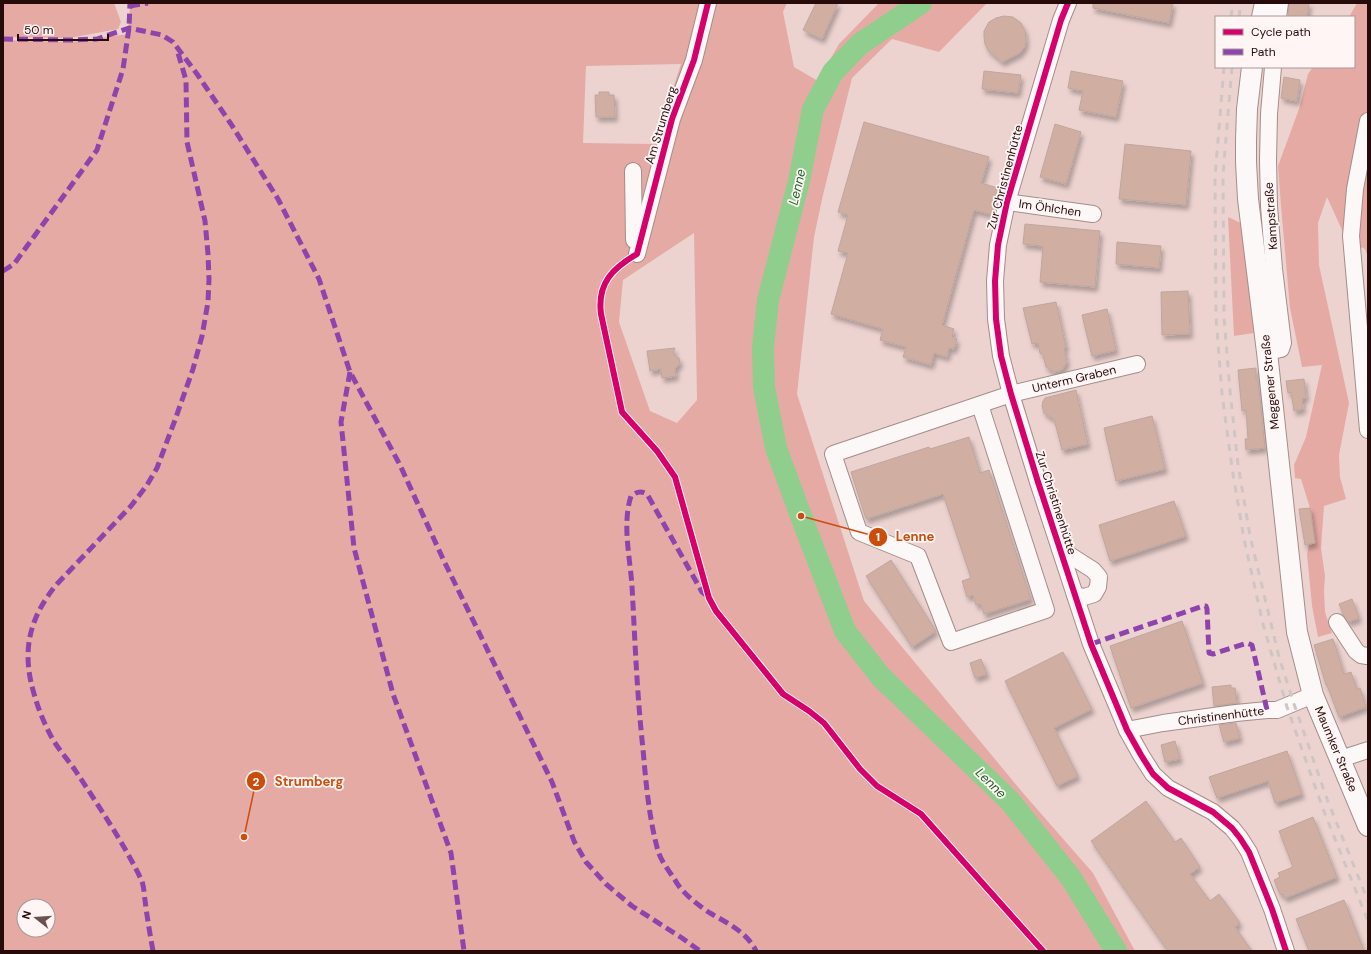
<svg xmlns="http://www.w3.org/2000/svg" width="1371" height="954" font-family="'DM Sans',sans-serif">
	<defs>
		<filter id="shadow"><feDropShadow dx="2.5" dy="4.5" stdDeviation="2" flood-color="#0004"/></filter>
	</defs>
	<rect width="100%" height="100%" fill="#edd3d0"/>
	<!-- green -->
	<g fill="#e6aaa4" fill-rule="evenodd">
		<polygon points="3,3 114,3 121,22 118,29 70,38 3,37"/>
		<path d="M127,3H787L783,12L794,67L818,81L839,44L879,3H987L939,52L892,39L852,78L823,195L814,237L797,394L864,601L1023,793L1093,873L1135,951H3V40L71,42L128,34L130,7ZM681,64L655,144L583,143L586,66ZM694,233L697,400L677,423L650,411L619,322L623,280ZM24,906H48V930H24Z"/>
		<polygon points="1357,3 1368,3 1368,257 1365,249 1347,241 1327,197 1318,223 1319,265 1349,403 1339,455 1340,477 1346,499 1324,506 1321,548 1325,576 1324,590 1325,612 1332,633 1318,637 1312,606 1307,554 1310,541 1310,508 1301,479 1295,478 1294,465 1306,437 1322,365 1302,367 1290,308 1281,206 1278,166 1299,109 1308,74 1313,67 1354,67 1354,17 1349,17"/>
		<polygon points="1228,217 1241,223 1254,333 1234,336"/>
	</g>
	<g fill="none" stroke-linecap="round" stroke-linejoin="round">
		<!-- river -->
		<polyline stroke="#90ce8d" stroke-width="22" points="921,3 860,44 833,72 813,109 799,181 768,300 763,347 764,387 776,448 801,516 845,631 881,677 1010,801 1071,878 1116,951"/>
	</g>
	<!-- building -->
	<g fill="#d0afa2" stroke="#bea69f" filter="url(#shadow)">
		<polygon points="816,3 838,3 822,39 803,30"/>
		<polygon points="1093,3 1173,3 1169,23 1093,8"/>
		<polygon points="1289,3 1309,3 1307,17 1288,17"/>
		<polygon points="1004,16 1013,17 1021,23 1025,31 1026,40 1025,46 1020,53 1002,62 988,50 985,44 984,37 984,31 989,22 996,18"/>
		<polygon points="984,71 1021,75 1018,93 982,89"/>
		<polygon points="1071,71 1123,81 1116,117 1079,110 1083,91 1068,88"/>
		<polygon points="1284,77 1300,80 1297,101 1281,98"/>
		<polygon points="599,92 609,92 609,95 614,95 615,117 596,117 595,95 599,95"/>
		<polygon points="864,122 989,157 981,183 1001,189 994,215 974,210 942,325 954,329 952,337 957,339 954,349 949,348 947,357 934,353 931,365 903,357 906,347 880,340 883,329 831,314 848,253 838,251 848,215 838,212"/>
		<polygon points="1055,124 1081,132 1066,184 1040,177"/>
		<polygon points="1125,144 1191,151 1186,205 1119,199"/>
		<polygon points="1025,224 1100,231 1095,287 1040,282 1043,246 1023,244"/>
		<polygon points="1117,242 1161,246 1159,268 1116,264"/>
		<polygon points="1188,291 1190,334 1162,335 1161,292"/>
		<polygon points="1056,302 1066,347 1064,349 1067,362 1062,370 1054,372 1046,367 1043,355 1040,353 1038,343 1032,344 1023,308"/>
		<polygon points="1107,309 1116,350 1092,356 1082,315"/>
		<polygon points="675,348 673,354 679,358 680,363 675,369 676,376 662,378 661,369 650,371 647,351"/>
		<polygon points="1256,368 1256,380 1258,380 1265,448 1246,450 1245,439 1248,439 1246,410 1242,411 1238,370"/>
		<polygon points="1304,379 1306,398 1302,398 1303,409 1294,411 1291,392 1288,393 1286,381"/>
		<polygon points="1076,390 1088,444 1062,450 1054,419 1044,413 1042,406 1043,401 1045,398"/>
		<polygon points="1152,416 1165,469 1116,481 1104,428"/>
		<polygon points="969,437 980,473 989,470 1031,599 984,614 981,604 976,605 973,595 967,597 962,581 971,578 943,494 866,519 851,472 929,447 930,449"/>
		<polygon points="1174,501 1186,536 1110,561 1099,525"/>
		<polygon points="1310,508 1315,543 1305,545 1299,509"/>
		<polygon points="891,560 936,631 912,647 866,576"/>
		<polygon points="1352,599 1359,618 1348,622 1344,616 1339,604"/>
		<polygon points="1182,621 1203,683 1131,708 1110,646"/>
		<polygon points="1333,639 1344,674 1351,672 1357,690 1360,688 1366,707 1339,717 1327,685 1326,685 1314,645"/>
		<polygon points="1063,652 1092,709 1054,728 1078,776 1057,786 1005,681"/>
		<polygon points="981,659 987,674 975,678 970,663"/>
		<polygon points="1231,685 1231,688 1235,688 1237,703 1214,706 1212,687"/>
		<polygon points="1236,723 1240,738 1224,742 1219,725"/>
		<polygon points="1175,741 1180,759 1165,762 1161,745"/>
		<polygon points="1287,751 1302,794 1275,803 1268,781 1217,798 1209,777"/>
		<polygon points="1146,801 1175,842 1181,838 1200,867 1190,874 1210,901 1219,894 1240,923 1235,927 1252,951 1168,951 1091,841"/>
		<polygon points="1313,817 1337,877 1285,898 1283,894 1281,895 1279,892 1274,880 1280,877 1278,873 1293,867 1279,831"/>
		<polygon points="1344,900 1364,951 1309,951 1296,919"/>
	</g>
	<g fill="none" stroke-linecap="round" stroke-linejoin="round">
		<defs>
			<g id="minor">
				<polyline points="1068,3 1061,20 1007,202 998,245 995,281 996,319 1001,356 1011,394 1038,482 1091,644 1127,730 1141,755 1153,774 1168,788 1213,812 1232,828 1240,838 1249,852 1272,909 1286,951"/>
				<polyline points="1278,17 1280,3"/>
				<polyline points="1368,121 1355,189 1351,236 1368,430"/>
				<polyline points="633,171 634,240"/>
				<polyline points="1007,202 1093,214"/>
				<polyline points="637,254 672,119 694,60 708,3"/>
				<polyline points="1267,352 1281,349 1283,343 1274,269 1269,206 1268,160 1269,114 1273,67"/>
				<polyline points="980,405 1046,610 951,642 918,556 859,532 833,454 1011,394 1137,364"/>
				<polyline points="1060,549 1093,570 1099,577 1098,587 1094,594 1084,597 1075,595"/>
				<polyline points="1337,622 1356,651 1361,655 1367,656"/>
				<polyline points="1127,730 1163,723 1236,713 1267,710 1277,710 1313,695"/>
				<polyline points="1340,759 1368,750"/>
			</g>
			<g id="major">
				<polyline points="1262,17 1265,3"/>
				<polyline points="1252,67 1247,109 1246,140 1246,162 1248,199 1267,352 1297,632 1313,695 1368,826"/>
			</g>
		</defs>
		<!-- minor casing -->
		<use href="#minor" stroke="#a48c89" stroke-width="18"/>
		<!-- major casing -->
		<use href="#major" stroke="#a48c89" stroke-width="22"/>
		<!-- minor -->
		<use href="#minor" stroke="#fcf8f8" stroke-width="16"/>
		<!-- major -->
		<use href="#major" stroke="#fcf8f8" stroke-width="20"/>
		<!-- rail -->
		<g stroke="#cec5c4" stroke-width="3" stroke-dasharray="7 7" stroke-linecap="butt">
			<polyline points="1231,17 1233,3"/>
			<polyline points="1239,17 1241,3"/>
			<polyline points="1224,67 1215,177 1216,317 1222,394 1232,468 1244,539 1263,624 1287,707 1323,809 1368,921"/>
			<polyline points="1232,67 1223,174 1224,317 1230,391 1238,464 1250,536 1279,657 1294,704 1327,799 1368,901"/>
		</g>
		<!-- quiet -->
		<g stroke="#8e44ad" stroke-width="5" stroke-dasharray="10 5" stroke-linecap="butt">
			<polyline points="130,6 148,3"/>
			<polyline points="3,39 70,40 97,39 129,28 162,35 173,42 197,74 231,124 278,199 319,279 350,372 400,465 444,561 552,782 574,841 586,862 606,884 632,906 682,938 700,951"/>
			<polyline points="3,271 14,264 97,150 123,69 129,28 130,3"/>
			<polyline points="350,372 341,422 354,548 393,694 451,853 464,951"/>
			<path d="M706,595L702,592L647,494C640,490 637,492 631,496C622,524 630,557 632,586C635,641 637,695 643,749C646,784 649,818 658,851C661,861 669,871 675,880C682,893 698,905 710,913C727,923 747,932 756,951"/>
			<polyline points="1091,644 1203,606 1206,606 1207,609 1209,653 1213,654 1247,643 1252,645 1267,710"/>
			<path d="M153,951C150,934 147,917 145,900C144,894 144,885 141,879C123,842 98,805 75,770C68,760 59,750 52,738C45,725 39,711 35,697C21,653 28,619 57,584L131,506L147,485L157,468L175,420L193,369L202,336L208,302L209,279L208,254L205,221L187,142L186,80L178,53"/>
		</g>
		<defs>
			<g id="cycleway">
				<path d="M708,3L694,60L672,119L637,254C613,268 597,283 601,314L622,412L657,451L675,477L709,598L716,611L783,694L809,711L824,723L860,769L877,786L921,814L1043,951"/>
				<polyline points="1068,3 1061,20 1007,202 998,245 995,281 996,319 1001,356 1011,394 1038,482 1091,644 1127,730 1141,755 1153,774 1168,788 1213,812 1232,828 1240,838 1249,852 1272,909 1286,951"/>
			</g>
		</defs>
		<!-- cycleway casing -->
		<use href="#cycleway" stroke="#fef5f4" stroke-width="8"/>
		<!-- cycleway -->
		<use href="#cycleway" stroke="#d6006c" stroke-width="6"/>
	</g>
	<g text-anchor="middle" dominant-baseline="central" stroke-width="3.5" stroke-linejoin="round" paint-order="stroke">
		<!-- street labels -->
		<g font-size="12" fill="#260b0a" stroke="#fef5f4">
			<text transform="translate(661 125) rotate(-73)">Am Strumberg</text>
			<text transform="translate(1005 177) rotate(-75)">Zur Christinenhütte</text>
			<text transform="translate(1050 208) rotate(8)">Im Öhlchen</text>
			<text transform="translate(1271 216) rotate(-94)">Kampstraße</text>
			<text transform="translate(1074 379) rotate(-13)">Unterm Graben</text>
			<text transform="translate(1270 382) rotate(-96)">Meggener Straße</text>
			<text transform="translate(1056 503) rotate(72)">Zur Christinenhütte</text>
			<text transform="translate(1221 716) rotate(-7)">Christinenhütte</text>
			<text transform="translate(1336 749) rotate(67)">Maumker Straße</text>
		</g>
		<!-- water labels -->
		<g font-size="13" font-style="italic" fill="#1c6025" stroke="#fef5f4">
			<text transform="translate(797 187) rotate(-77)">Lenne</text>
			<text transform="translate(991 783) rotate(44)">Lenne</text>
		</g>
	</g>
	<!-- callouts -->
	<path fill="none" stroke="#cb4d0c" stroke-width="1.5" d="M801 516L878 537M244 837L256 781"/>
	<g fill="#cb4d0c" stroke="#fef5f4" stroke-width="1.5">
		<circle cx="801" cy="516" r="4"/>
		<circle cx="244" cy="837" r="4"/>
		<circle cx="878" cy="537" r="10"/>
		<circle cx="256" cy="781" r="10"/>
	</g>
	<g font-size="12" text-anchor="middle" font-weight="bold" fill="#fff">
		<text x="878" y="541">1</text>
		<text x="256" y="786">2</text>
	</g>
	<g font-size="13" text-anchor="middle" font-weight="bold" fill="#cb4d0c" stroke="#fef5f4" stroke-width="3.5" stroke-linejoin="round" paint-order="stroke">
		<text x="915" y="541">Lenne</text>
		<text x="309" y="786">Strumberg</text>
	</g>
	<!-- border -->
	<rect width="1371" height="954" fill="none" stroke="#260b0a" stroke-width="8"/>
	<!-- legend -->
	<rect x="1215" y="16" width="140" height="52" fill="#fef5f4" stroke="#a89796"/>
	<rect x="1223" y="29" width="20" height="6" fill="#d6006c" stroke="#a89796"/>
	<text x="1251" y="36" font-size="12" fill="#260b0a">Cycle path</text>
	<rect x="1223" y="49" width="20" height="6" fill="#8e44ad" stroke="#a89796"/>
	<text x="1251" y="56" font-size="12" fill="#260b0a">Path</text>
	<!-- north arrow -->
	<g transform="translate(36 918) rotate(287)"><circle r="19" fill="#fef5f4" stroke="#a89796"/>
	<path d="M0-3L7 15L0 10L-7 15Z" fill="#6c514f"/>
	<text y="-6" font-size="11" font-weight="bold" text-anchor="middle" fill="#260b0a">N</text>
	</g>
	<!-- scale -->
	<path d="M18 34v6h90v-6" fill="none" stroke="#260b0a" stroke-width="2"/>
	<text x="24" y="34" font-size="12" fill="#260b0a" stroke="#fef5f4" stroke-width="3" paint-order="stroke">50 m</text>
</svg>
